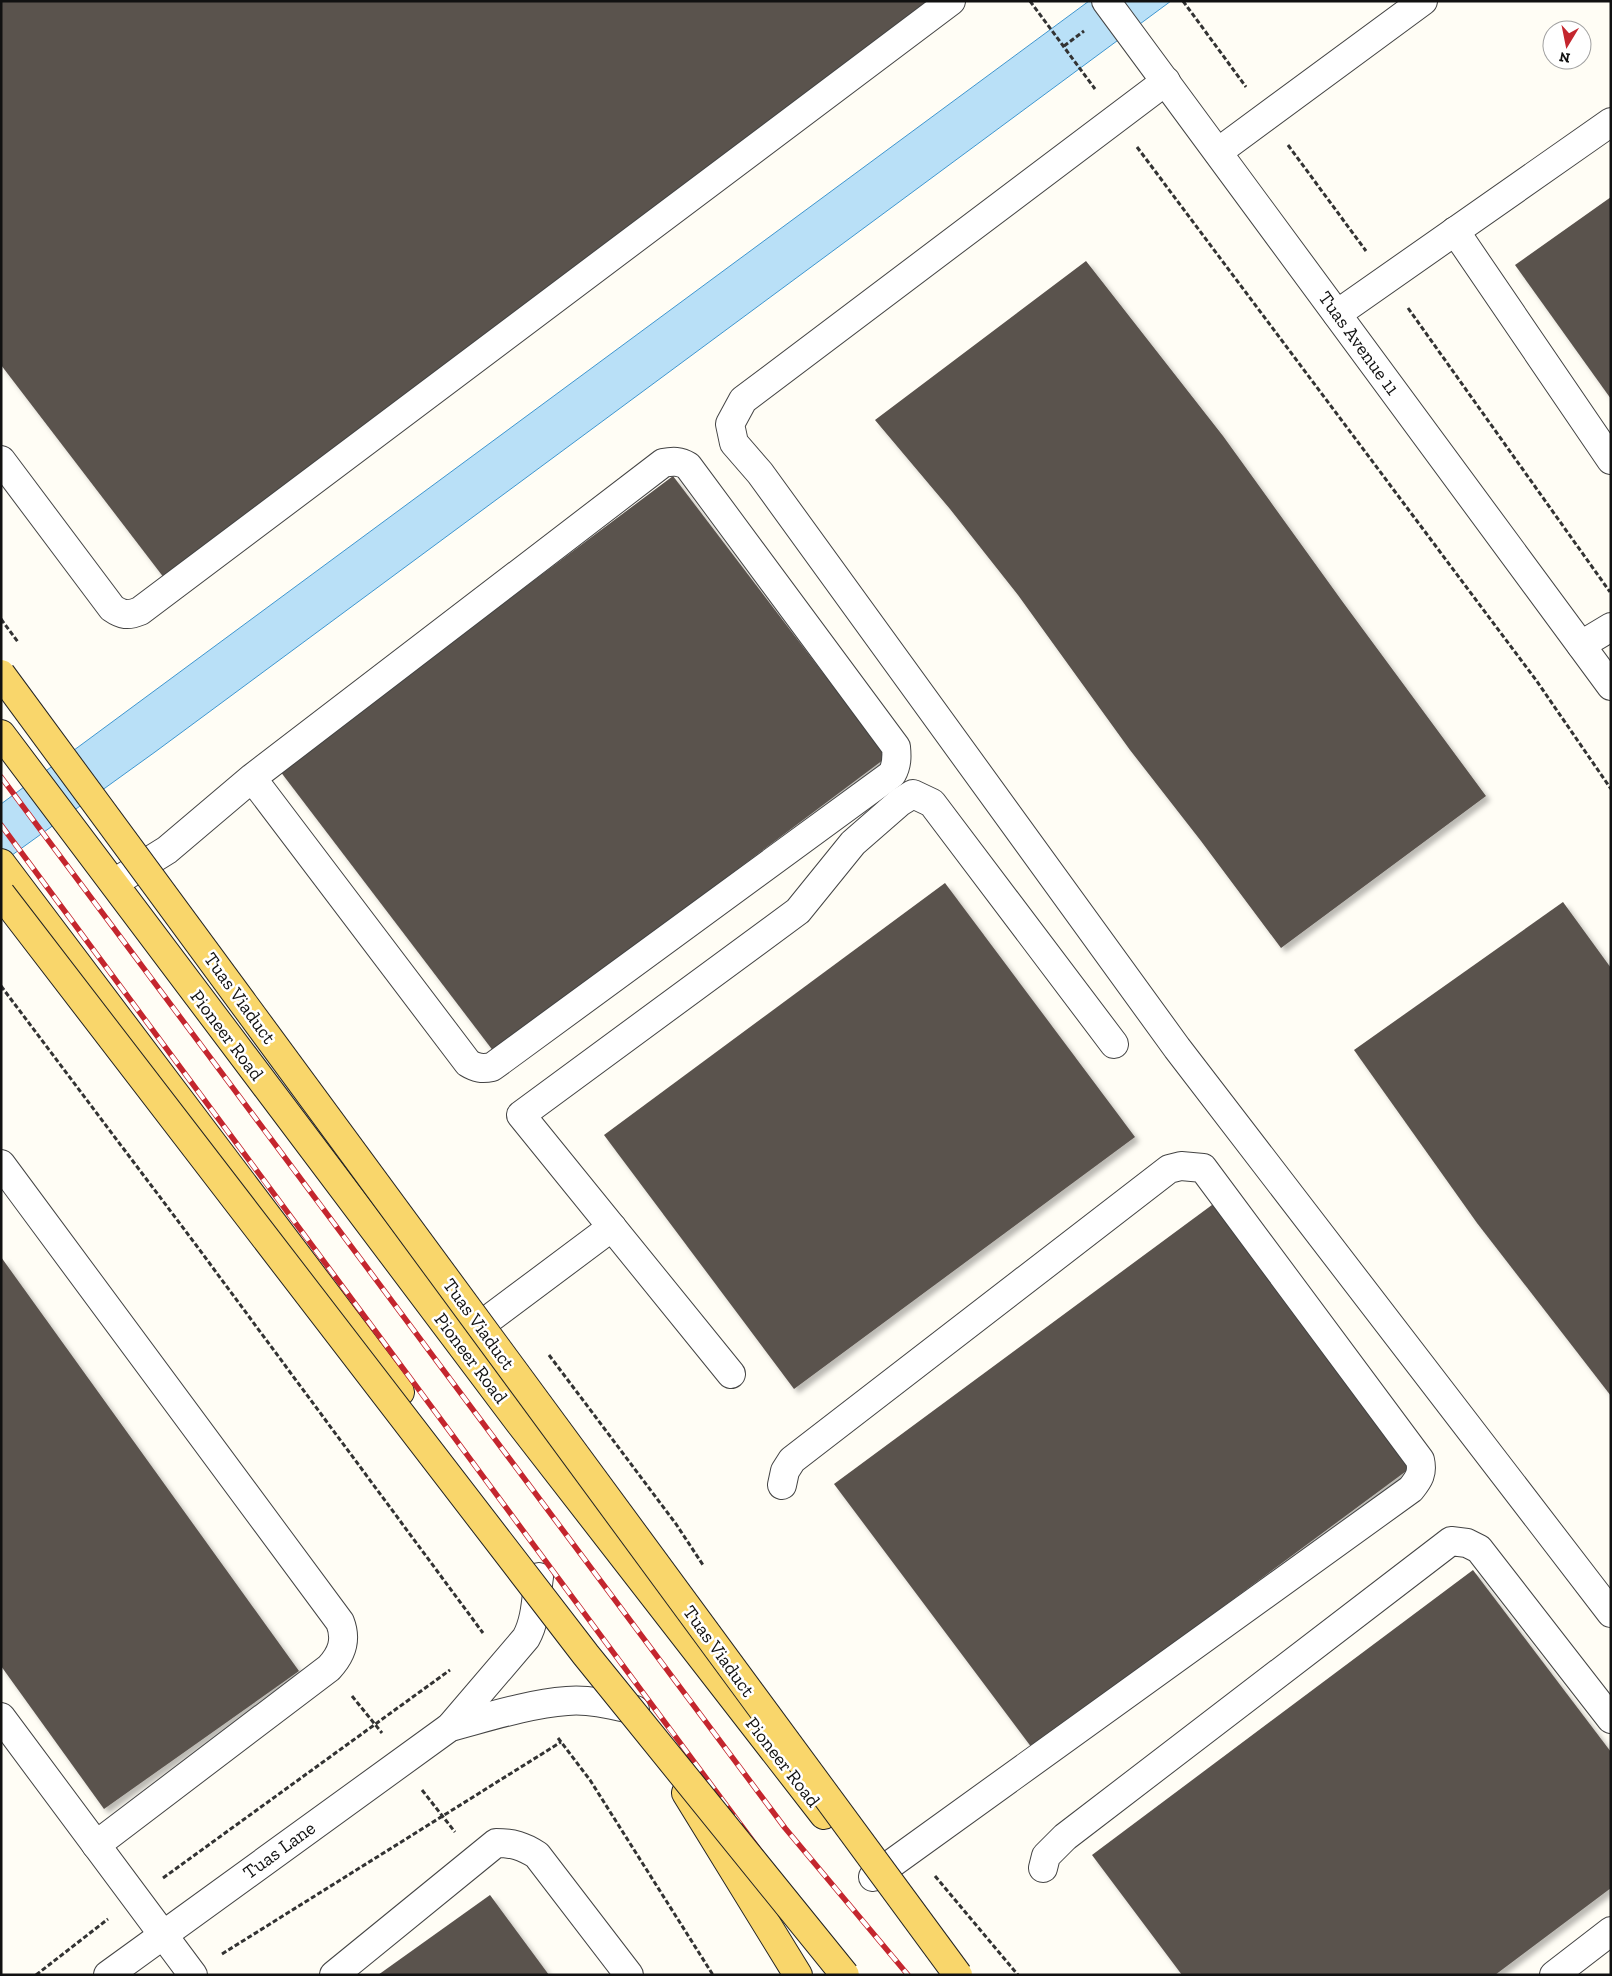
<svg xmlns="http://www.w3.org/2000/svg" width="1612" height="1976" font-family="'Zilla Slab',serif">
	<defs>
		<filter id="shadow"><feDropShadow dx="4.5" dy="4.5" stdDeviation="2.5" flood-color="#0004"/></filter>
	</defs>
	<rect width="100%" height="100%" fill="#fffdf5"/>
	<!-- water -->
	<polygon fill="#b9e0f7" stroke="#3f96cf" points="1089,1 1171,1 155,752 1,863 1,804"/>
	<!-- building -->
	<g fill="#5a524d" filter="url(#shadow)">
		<polygon points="1,1 944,1 171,587 1,365"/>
		<polygon points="1611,197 1611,399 1515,265"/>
		<polygon points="1086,261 1223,436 1342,601 1486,796 1281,948 1201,841 1130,750 1018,595 950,509 875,420"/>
		<polygon points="673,476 887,757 494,1052 280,771"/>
		<polygon points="945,883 1135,1137 794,1389 604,1135"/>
		<polygon points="1563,902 1611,968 1611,1396 1477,1223 1354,1050"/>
		<polygon points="1216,1202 1413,1466 1032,1748 834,1484"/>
		<polygon points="1,1257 299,1671 104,1809 1,1666"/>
		<polygon points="1473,1570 1611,1752 1611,1888 1495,1975 1182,1975 1092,1855"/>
		<polygon points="490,1895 549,1975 378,1975"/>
	</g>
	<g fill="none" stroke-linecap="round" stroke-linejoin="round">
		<defs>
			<g id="minor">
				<polyline points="1106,1 1611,686"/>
				<polyline points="1166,81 743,400 730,424 734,443 760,473 1177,1048 1611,1613"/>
				<polyline points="1218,152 1423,1"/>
				<polyline points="1455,231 1611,460"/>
				<polyline points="1337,314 1611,122"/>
				<path d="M1,460L112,608C122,615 128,616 140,611L951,1"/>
				<polyline points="1581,645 1611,627"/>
				<path d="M114,883L167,850L252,778L663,463C673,461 680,461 688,466L896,747C897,757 897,765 892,774L492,1067C482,1069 476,1068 468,1063L252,778"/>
				<path d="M1,1164L340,1622C347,1640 342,1654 329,1668L96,1845"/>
				<polyline points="461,1340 612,1227"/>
				<polyline points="731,1374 521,1115 798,911 853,843 900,802 913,794 932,803 1114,1044"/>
				<path d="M782,1485L785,1471L792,1460L1169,1169L1181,1166L1203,1168L1420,1460C1423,1473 1419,1479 1411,1489L873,1877"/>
				<polyline points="1,1717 193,1975"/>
				<path d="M450,1727C488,1717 528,1704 567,1701C590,1699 613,1705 635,1710"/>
				<polyline points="1043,1868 1046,1856 1065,1837 1451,1541 1467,1543 1479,1549 1611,1719"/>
				<path d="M108,1975L450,1727L526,1638C536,1620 536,1598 539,1577"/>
				<path d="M334,1975L496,1843C513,1843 523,1846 537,1855L629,1975"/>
				<polyline points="1554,1975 1611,1931"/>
			</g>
			<g id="major">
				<polyline points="1,734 519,1422 824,1815"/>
				<polyline points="1,863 400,1392"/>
				<polyline points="686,1793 798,1975"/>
			</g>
		</defs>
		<!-- minor casing -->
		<use href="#minor" stroke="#444" stroke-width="30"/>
		<!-- major casing -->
		<use href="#major" stroke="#222" stroke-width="30"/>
		<!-- path -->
		<g stroke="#333" stroke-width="3" stroke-dasharray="5 2.5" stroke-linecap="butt">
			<polyline points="1030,1 1095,89"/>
			<polyline points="1183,1 1246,87"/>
			<polyline points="1064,46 1084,31"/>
			<polyline points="1288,145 1366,251"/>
			<polyline points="1137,147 1536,680 1611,789"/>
			<polyline points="1408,308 1610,592"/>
			<polyline points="1,619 18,642"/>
			<polyline points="1,986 196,1245 483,1633"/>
			<polyline points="549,1355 676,1524 703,1565"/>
			<polyline points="352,1696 382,1733"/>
			<polyline points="558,1738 590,1780 713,1975"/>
			<polyline points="422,1790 455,1832"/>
			<polyline points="935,1876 1018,1975"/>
			<polyline points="163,1878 450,1670"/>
			<polyline points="222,1954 561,1742"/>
			<polyline points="36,1975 108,1919"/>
		</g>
		<!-- minor -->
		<use href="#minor" stroke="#fff" stroke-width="28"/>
		<!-- major -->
		<use href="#major" stroke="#f9d66b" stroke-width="28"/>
		<defs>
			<g id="rail">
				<polyline points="1,777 785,1828 908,1975"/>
				<polyline points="1,825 769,1863 846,1975"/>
			</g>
		</defs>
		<!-- rail casing -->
		<use href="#rail" stroke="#c4262e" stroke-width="5.5"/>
		<!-- rail -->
		<use href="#rail" stroke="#fff" stroke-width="4" stroke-dasharray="11" stroke-linecap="butt"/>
		<defs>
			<g id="major-bridge">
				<polyline points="1,674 958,1975"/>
				<polyline points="1,894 586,1655 845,1975"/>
			</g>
		</defs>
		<!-- major-bridge casing -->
		<use href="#major-bridge" stroke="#222" stroke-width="30" stroke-linecap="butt"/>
		<!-- major-bridge -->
		<use href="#major-bridge" stroke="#f9d66b" stroke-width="28"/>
	</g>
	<g text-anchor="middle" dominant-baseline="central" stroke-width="5" stroke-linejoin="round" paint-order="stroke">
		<!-- street labels -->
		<g font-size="19" fill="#111" stroke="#fff">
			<text transform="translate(1359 343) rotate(54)">Tuas Avenue 11</text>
			<text transform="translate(240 998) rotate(54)">Tuas Viaduct</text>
			<text transform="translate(227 1035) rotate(53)">Pioneer Road</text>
			<text transform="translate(479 1324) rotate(54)">Tuas Viaduct</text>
			<text transform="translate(471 1358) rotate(53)">Pioneer Road</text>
			<text transform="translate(719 1651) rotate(54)">Tuas Viaduct</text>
			<text transform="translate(783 1762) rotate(52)">Pioneer Road</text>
			<text transform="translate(279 1850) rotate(-36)">Tuas Lane</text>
		</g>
	</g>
	<!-- border -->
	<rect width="1612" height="1976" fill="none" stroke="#111111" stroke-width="5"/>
	<!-- north arrow -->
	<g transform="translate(1567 45) rotate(190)"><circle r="24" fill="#ffffff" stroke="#a0a0a0"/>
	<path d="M0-4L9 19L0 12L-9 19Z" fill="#c4262e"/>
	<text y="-8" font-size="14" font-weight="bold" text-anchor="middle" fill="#111111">N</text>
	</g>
</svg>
